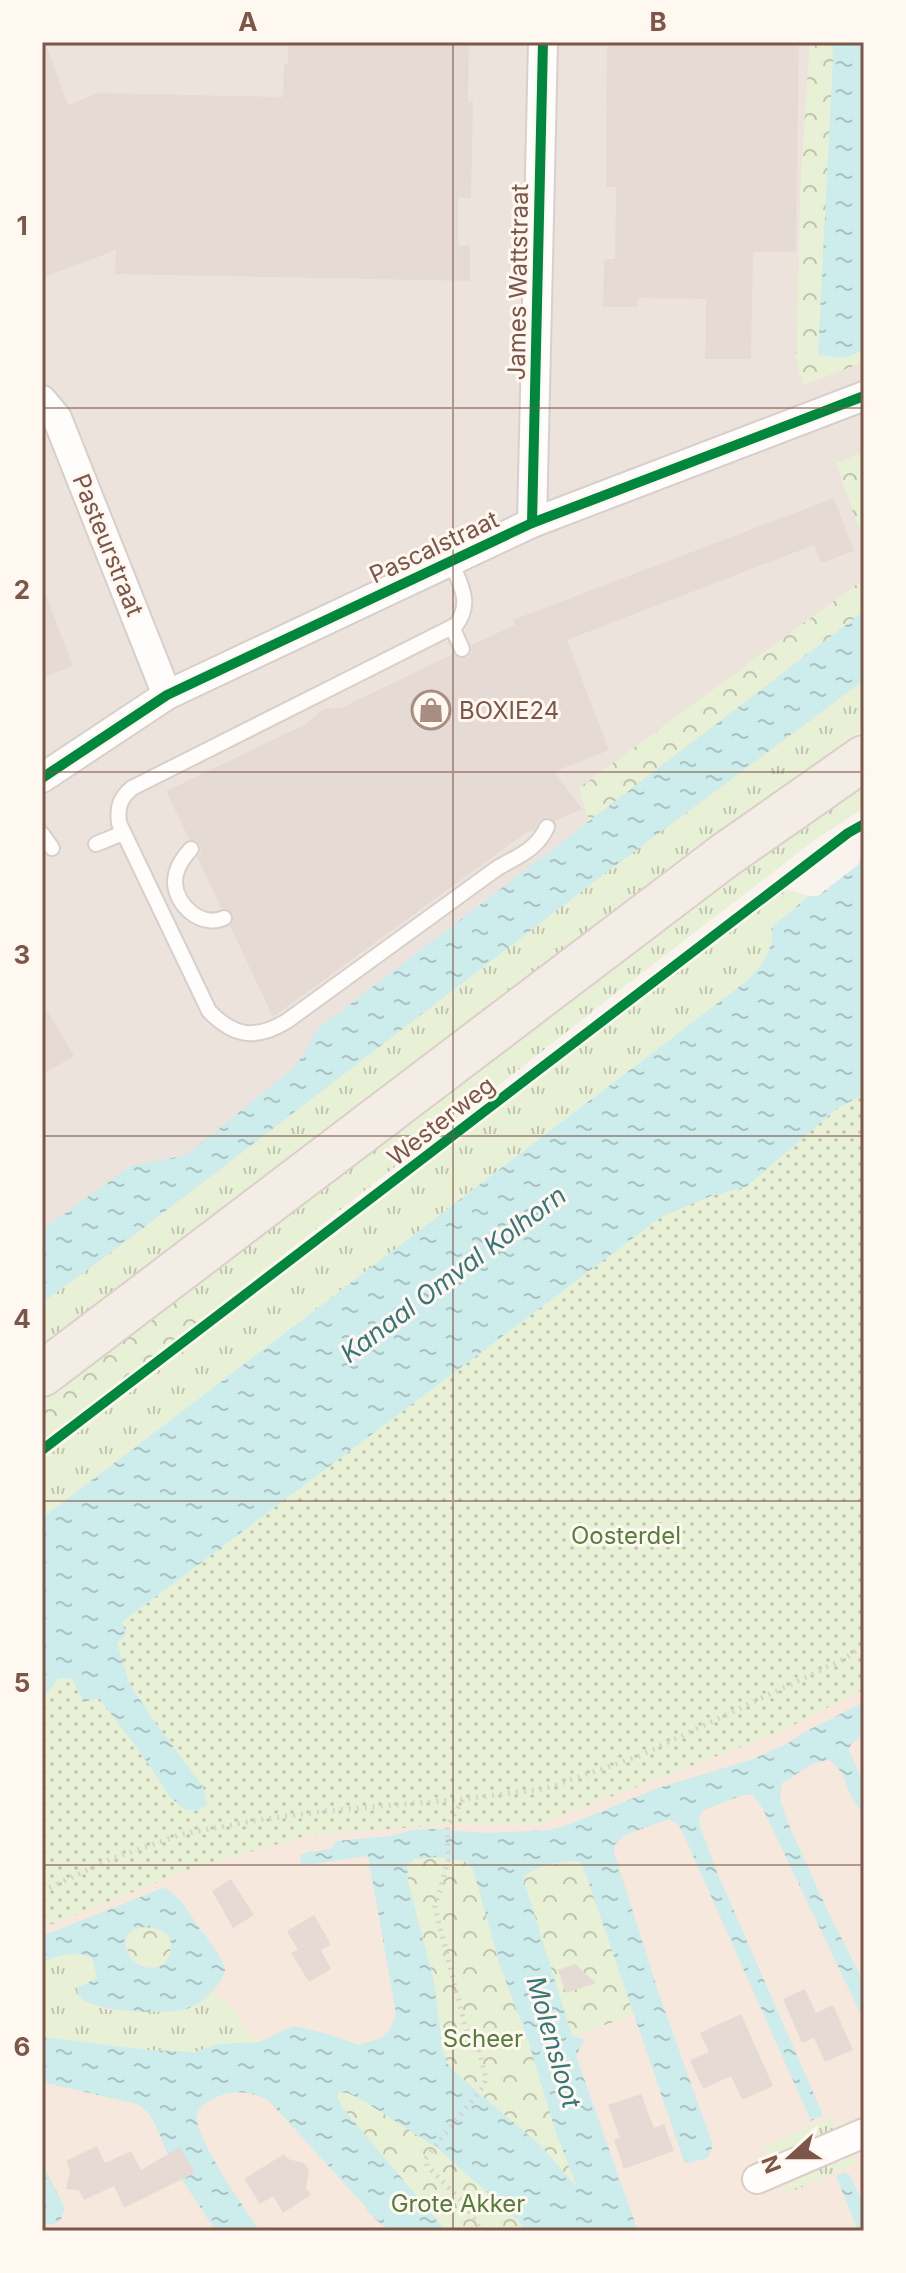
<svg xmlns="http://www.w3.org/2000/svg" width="906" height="2273" font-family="Inter,sans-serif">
	<defs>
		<pattern id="grass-tufts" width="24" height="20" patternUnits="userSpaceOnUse" patternTransform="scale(2)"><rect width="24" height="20" fill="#e8f0d6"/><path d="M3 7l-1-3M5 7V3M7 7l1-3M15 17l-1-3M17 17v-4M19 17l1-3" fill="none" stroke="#c1c5b0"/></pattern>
		<pattern id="forest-crowns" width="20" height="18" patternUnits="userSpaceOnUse" patternTransform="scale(2)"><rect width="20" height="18" fill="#e8f0d6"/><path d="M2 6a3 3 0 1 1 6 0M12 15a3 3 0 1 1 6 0" fill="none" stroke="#c1c5b0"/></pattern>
		<pattern id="park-dots" width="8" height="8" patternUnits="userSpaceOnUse" patternTransform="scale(2)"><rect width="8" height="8" fill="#e8f0d6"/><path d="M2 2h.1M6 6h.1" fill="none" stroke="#c1c5b0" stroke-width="1.8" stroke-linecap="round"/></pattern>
		<pattern id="water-ripples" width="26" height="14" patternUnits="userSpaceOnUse" patternTransform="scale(2)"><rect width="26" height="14" fill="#cdecec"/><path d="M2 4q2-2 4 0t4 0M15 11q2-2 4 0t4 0" fill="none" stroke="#abc2c1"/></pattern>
	</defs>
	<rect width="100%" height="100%" fill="#f9f3ed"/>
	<!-- residential -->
	<polygon fill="#f6e8dd" points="864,967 864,2231 42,2231 42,1552"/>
	<!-- industrial -->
	<polygon fill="#ede3dd" points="42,42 864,42 864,717 42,1318"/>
	<!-- grass -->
	<g fill="url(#grass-tufts)">
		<polygon points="864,680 864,729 691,852 406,1074 42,1347 42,1303 137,1233 591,884"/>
		<polygon points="864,776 864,808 815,840 620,990 200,1320 178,1292"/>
		<path d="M785,889L809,896L773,926C772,954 763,965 744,983L42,1518V1460Z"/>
		<polygon points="62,1953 85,1955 94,1960 97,1978 80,1986 90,2003 108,2010 118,2010 181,2011 204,1999 212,1992 235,2009 242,2024 259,2042 218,2044 195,2052 147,2050 42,2037 42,1962"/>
		<polygon points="831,2117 835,2135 786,2157 769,2152 764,2153 762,2147"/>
		<polygon points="846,2148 857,2163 786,2194 785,2190 788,2179"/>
	</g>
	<!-- forest -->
	<g fill="url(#forest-crowns)">
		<polygon points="810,42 832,42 864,362 803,385 796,358 801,174"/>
		<polygon points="859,454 864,467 864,544 836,463"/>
		<polygon points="864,579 864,611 589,821 579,788"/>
		<polygon points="178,1292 200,1320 42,1445 42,1393"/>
		<polygon points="435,1857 464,1861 473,1869 500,1966 529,2043 556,2133 576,2185 575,2185 540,2145 458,2075 446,2062 442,2046 434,1982 408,1881 407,1865 415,1859"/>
		<polygon points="575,1860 583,1866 634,2014 572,2037 524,1881 526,1873 531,1870"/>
		<path d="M141,1927L165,1932C172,1942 173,1955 165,1964C143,1974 118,1956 129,1931Z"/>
		<polygon points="339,2092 347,2093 364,2101 437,2148 506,2209 528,2231 446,2231 342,2107 337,2096"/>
	</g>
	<!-- park -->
	<polygon fill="url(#park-dots)" points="864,1074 864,1689 782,1731 540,1824 473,1823 309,1835 188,1870 42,1928 42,1660 774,1136"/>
	<!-- water -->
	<g fill="url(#water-ripples)" fill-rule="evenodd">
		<polygon points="832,42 864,42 864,350 844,358 818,355 833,58"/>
		<polygon points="864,611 864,680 591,884 137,1233 42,1303 42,1230 130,1166 187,1155 293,1068 304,1054 316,1030"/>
		<path d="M864,856V1094L836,1109L746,1187L711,1196L661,1217L122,1622L126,1634L117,1643L129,1683L154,1721L203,1786L207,1805L197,1811L184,1809L171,1798L143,1756L99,1698L84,1702L72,1679L59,1678L42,1699V1518L744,983C763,965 772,954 773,926L809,896H818L859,864L860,858Z"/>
		<path d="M864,1702V1734L851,1744L849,1750L864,1784V1817L850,1794L842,1773L830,1760L814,1763L782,1783L780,1799L788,1823L831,1918L864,1982V2021L763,1809L753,1795H743L704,1810L699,1816L700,1826L716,1870L823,2115L811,2121L682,1831L678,1825L669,1819L625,1835L615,1844L614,1852L659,1994L713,2145L708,2158L689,2163L684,2161L583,1866L579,1861C564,1860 535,1866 524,1876V1881L572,2036L584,2040L576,2056L638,2231H528L506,2209L437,2148L364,2101L348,2093L339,2092L337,2096L342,2107L446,2231H389L369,2213L364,2205L268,2100C249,2091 234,2089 214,2098C205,2103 195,2109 197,2121C201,2146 244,2208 260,2231H216C200,2206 182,2182 169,2156C159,2138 157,2115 137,2104L42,2082V2037L147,2050L195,2052L218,2044L259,2042L294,2026L331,2035L359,2045L381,2038L391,2028L396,2013L368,1856L304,1865L301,1864L300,1855C310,1850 322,1852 332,1848L336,1841L391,1836L412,1830L436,1829L485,1833L548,1830L565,1826L658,1788L750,1760L787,1744L801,1734ZM435,1857L464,1861L473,1869L500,1966L529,2043L556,2133L576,2184L575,2185L540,2145L458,2075L446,2062L442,2046L434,1982L408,1881L407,1865L415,1859Z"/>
		<path d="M163,1888C178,1892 191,1916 200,1929C207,1937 226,1962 225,1971C224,1978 219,1982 216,1987C208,1996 198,2006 186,2009C166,2015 99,2012 82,1999C78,1996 78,1993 77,1988L97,1978L92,1958C74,1950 59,1955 42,1962V1936ZM146,1927C151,1928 160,1929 164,1932C177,1940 171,1964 157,1967C128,1974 109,1928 146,1927Z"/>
		<polygon points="42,2162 65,2209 60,2221 53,2224 42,2224"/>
		<polygon points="844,2172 850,2175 864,2206 864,2231 858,2231 836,2176"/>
	</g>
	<!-- building -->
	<g fill="#e6dbd4">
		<polygon points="42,42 45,42 68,105 98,93 283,97 284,64 288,64 288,42 469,42 468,101 473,101 471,198 458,198 458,246 470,246 470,281 115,274 116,250 42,278"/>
		<polygon points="607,42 799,42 796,252 753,252 751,359 705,359 706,299 638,298 637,307 603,307 604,259 615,259 616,187 606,187"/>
		<polygon points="834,498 854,551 821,563 814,545 567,640 609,750 554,772 582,809 554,821 548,817 541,819 535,829 524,834 273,1017 230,926 233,921 233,915 227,909 221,908 197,857 201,852 200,845 197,841 189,839 166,791 304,725 325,708 341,708 453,654 460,659 467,658 472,651 471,645 515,625 513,620"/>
		<polygon points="44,590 73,666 42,678 42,591"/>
		<polygon points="42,1002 74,1056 42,1075"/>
		<polygon points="231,1879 254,1915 233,1928 212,1891"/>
		<polygon points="314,1915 331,1945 321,1950 331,1969 309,1982 291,1953 298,1950 287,1931"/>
		<polygon points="575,1964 596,1983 566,1993 558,1970"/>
		<polygon points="805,1989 816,2013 833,2005 853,2050 825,2062 814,2038 802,2043 783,1999"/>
		<polygon points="741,2014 773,2086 742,2100 731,2076 703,2089 690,2060 709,2052 700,2033"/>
		<polygon points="641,2094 654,2128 664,2124 674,2151 624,2169 614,2140 620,2138 608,2105"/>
		<polygon points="97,2146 105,2163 131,2151 141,2170 180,2147 195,2173 124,2208 114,2186 84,2200 79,2190 66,2189 70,2170 66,2161"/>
		<polygon points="284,2154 288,2159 304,2163 309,2170 306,2188 311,2195 283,2213 273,2196 260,2204 244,2179"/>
	</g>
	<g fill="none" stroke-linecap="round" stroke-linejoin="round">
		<defs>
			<g id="lane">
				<path d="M451,561C460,585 473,602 456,625L132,788C120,798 117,807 119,823L209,1011C234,1037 256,1040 287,1021L496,869C517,856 536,851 547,827"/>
				<polyline points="452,627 462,649"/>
				<polyline points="42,834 52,848"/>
				<polyline points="96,844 123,833"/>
				<path d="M191,849C182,859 175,869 175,883C176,906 202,928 224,918"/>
			</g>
			<g id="street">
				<polyline points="42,400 57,418 167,695"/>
				<polyline points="532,523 543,42"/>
				<polyline points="42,778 167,695 532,523 864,396"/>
				<polyline points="757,2179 864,2133"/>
			</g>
			<polyline id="primary" points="42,1374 724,856 864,758"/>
		</defs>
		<!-- lane casing -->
		<use href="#lane" stroke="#d9cfca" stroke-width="18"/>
		<!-- street casing -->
		<use href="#street" stroke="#d9cfca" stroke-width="32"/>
		<!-- primary casing -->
		<use href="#primary" stroke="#dbcfca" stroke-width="48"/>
		<!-- path -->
		<g stroke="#dcd1ce" stroke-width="5" stroke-dasharray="2 6" stroke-linecap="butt">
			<polyline points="463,1800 447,1826 448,1861 435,1907 466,2030 479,2050 486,2079 483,2087 425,2159 427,2166 463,2202 482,2231"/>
			<polyline points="42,1891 111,1859 183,1834 258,1820 325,1811 464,1799 544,1789 639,1756 842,1660 864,1646"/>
		</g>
		<!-- lane -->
		<use href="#lane" stroke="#fefdfc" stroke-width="14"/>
		<!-- street -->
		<use href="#street" stroke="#fefdfc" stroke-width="28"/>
		<!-- primary -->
		<use href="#primary" stroke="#f4ede6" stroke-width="44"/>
		<defs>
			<g id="cycleway">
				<polyline points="532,523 543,42"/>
				<polyline points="42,778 167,695 532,523 864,396"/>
				<polyline points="42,1450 848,833 864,824"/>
			</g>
		</defs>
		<!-- cycleway casing -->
		<use href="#cycleway" stroke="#fff8f1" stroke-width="15"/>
		<!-- cycleway -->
		<use href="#cycleway" stroke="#00873e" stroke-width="10"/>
	</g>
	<!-- grid -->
	<path fill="none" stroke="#7c5648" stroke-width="2" stroke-opacity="0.55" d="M453,42V2231M42,408H864M42,772H864M42,1136H864M42,1501H864M42,1865H864"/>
	<!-- icons -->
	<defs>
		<symbol id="shop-ring" viewBox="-11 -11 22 22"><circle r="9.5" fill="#fff8f1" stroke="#a88d82" stroke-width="1.5"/><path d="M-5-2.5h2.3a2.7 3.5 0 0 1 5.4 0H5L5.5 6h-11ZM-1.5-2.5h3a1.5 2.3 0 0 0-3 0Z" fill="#a88d82"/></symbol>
	</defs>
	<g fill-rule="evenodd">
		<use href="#shop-ring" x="409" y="688" width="44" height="44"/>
	</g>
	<g text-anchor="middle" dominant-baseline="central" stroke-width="6" stroke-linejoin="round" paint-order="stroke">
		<!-- street labels -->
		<g font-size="24" fill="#7c5648" stroke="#fff8f1">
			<text transform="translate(518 282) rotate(-89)">James Wattstraat</text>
			<text transform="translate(108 545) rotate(68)">Pasteurstraat</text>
			<text transform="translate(434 547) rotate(-25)">Pascalstraat</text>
			<text transform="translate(441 1121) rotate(-38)">Westerweg</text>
		</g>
		<!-- poi labels -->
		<g font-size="24" fill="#7c5648" stroke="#fff8f1" text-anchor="start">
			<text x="459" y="710">BOXIE24</text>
		</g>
		<!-- park labels -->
		<g font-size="24" fill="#567d3c" stroke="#fff8f1">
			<text x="626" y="1535">Oosterdel</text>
			<text x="483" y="2038">Scheer</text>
			<text x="458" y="2203">Grote Akker</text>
		</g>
		<!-- water labels -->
		<g font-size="26" font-style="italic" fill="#37767b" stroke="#fff8f1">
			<text transform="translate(453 1274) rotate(-37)">Kanaal Omval Kolhorn</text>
			<text transform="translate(554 2042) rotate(74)">Molensloot</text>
		</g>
	</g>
	<!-- border -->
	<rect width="906" height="2273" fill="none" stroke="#fff8f1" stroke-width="88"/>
	<!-- north arrow -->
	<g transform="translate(790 2157) rotate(249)" stroke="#fff8f1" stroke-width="6" paint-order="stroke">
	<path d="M0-6L14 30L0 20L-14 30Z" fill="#7c5648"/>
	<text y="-12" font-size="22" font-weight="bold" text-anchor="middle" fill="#7c5648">N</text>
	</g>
	<rect x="44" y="44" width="818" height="2185" fill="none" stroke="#7c5648" stroke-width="3"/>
	<g font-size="26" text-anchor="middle" font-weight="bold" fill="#7c5648">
		<text x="248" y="31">A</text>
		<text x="658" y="31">B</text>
		<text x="22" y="235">1</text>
		<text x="22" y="599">2</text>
		<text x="22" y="964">3</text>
		<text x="22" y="1328">4</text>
		<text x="22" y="1692">5</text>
		<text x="22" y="2056">6</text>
	</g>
</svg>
